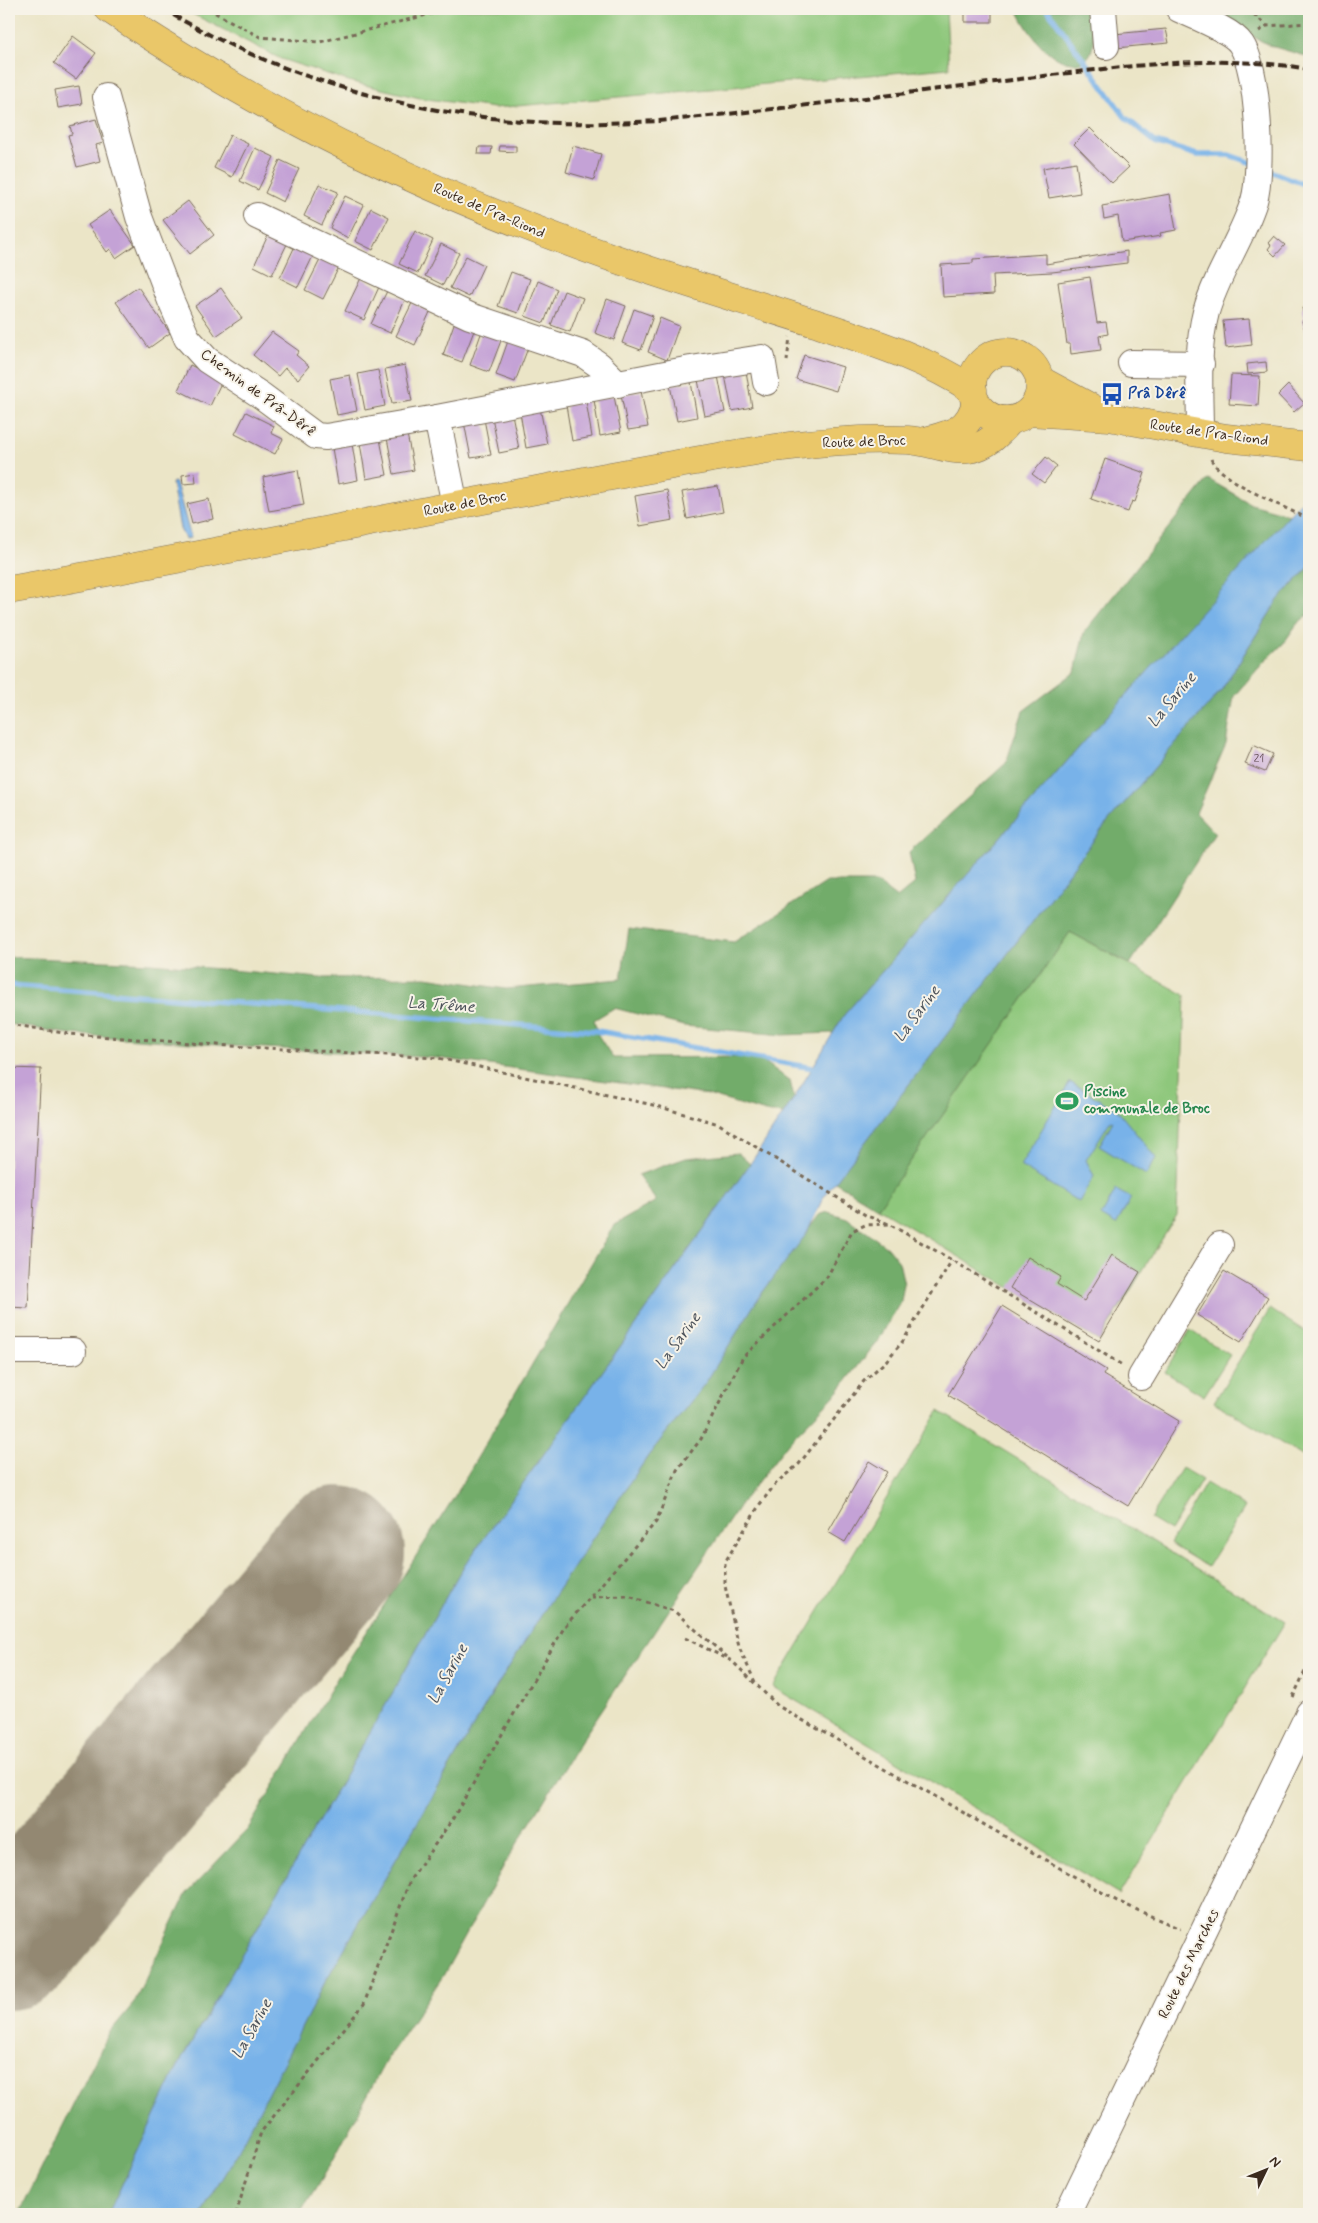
<svg xmlns="http://www.w3.org/2000/svg" width="1318" height="2223" font-family="Mynerve,sans-serif">
	<rect width="100%" height="100%" fill="#f7f3e8"/>
	<filter id="ink" filterUnits="userSpaceOnUse"><feTurbulence type="fractalNoise" baseFrequency=".02" numOctaves="2"/><feDisplacementMap in="SourceGraphic" scale="10" xChannelSelector="R" yChannelSelector="G"/><feConvolveMatrix kernelMatrix="1 2 1 2 8 2 1 2 1" color-interpolation-filters="sRGB"/></filter>
	<filter id="wash" filterUnits="userSpaceOnUse"><feTurbulence type="fractalNoise" baseFrequency=".0096" numOctaves="4" result="noise"/><feDisplacementMap in="SourceGraphic" scale="20" xChannelSelector="R" yChannelSelector="G"/><feGaussianBlur stdDeviation="1.12" result="paint"/><feColorMatrix in="noise" values="0 0 0 0 0 0 0 0 0 0 0 0 0 0 0 0 0 1.4 0 .05"/><feComposite in="paint" operator="in"/></filter>
	<g filter="url(#wash)">
		<rect width="100%" height="100%" fill="#ebe5c7"/>
		<!-- green -->
		<g fill="#8ec77b" stroke="#64784c">
			<polygon points="183,9 946,9 949,68 494,108 420,98 352,82 281,59"/>
			<polygon points="1070,932 1185,995 1177,1215 1099,1341 878,1208"/>
			<polygon points="1270,1309 1309,1334 1309,1455 1307,1459 1214,1402"/>
			<polygon points="1190,1330 1230,1355 1204,1396 1165,1372"/>
			<polygon points="939,1411 1285,1622 1119,1895 773,1687"/>
			<polygon points="1182,1468 1202,1480 1170,1531 1150,1519"/>
			<polygon points="1206,1483 1245,1507 1208,1567 1170,1544"/>
		</g>
		<!-- forest -->
		<g fill="#72ac6b" stroke="#566b44">
			<path d="M1017,9H1086C1097,27 1100,71 1066,62C1045,56 1025,28 1017,9Z"/>
			<polygon points="1200,9 1309,9 1309,57 1271,46"/>
			<polygon points="1208,479 1251,504 1290,515 1084,742 844,1015 833,1033 783,1035 684,1026 614,1008 594,1020 598,1035 613,1058 758,1057 790,1081 794,1098 783,1114 766,1112 708,1095 438,1058 231,1046 70,1034 9,1024 9,957 152,963 320,978 426,977 506,989 621,979 629,929 734,942 827,882 876,882 897,898 915,883 909,852 1006,763 1023,711 1075,672 1084,632"/>
			<polygon points="1309,567 1309,614 1297,624 1283,644 1264,662 1234,696 1226,744 1196,813 1215,833 1130,964 1070,932 878,1208 835,1182 1102,829 1222,689 1278,600"/>
			<polygon points="738,1153 750,1164 460,1572 396,1687 179,2064 108,2214 19,2214 109,2033 134,2003 187,1893 248,1829 342,1670 453,1499 614,1225 656,1201 638,1175 686,1158"/>
			<polygon points="828,1212 847,1218 887,1247 899,1262 904,1284 901,1301 879,1339 838,1392 789,1442 742,1502 585,1735 507,1860 443,1976 385,2062 331,2164 300,2214 201,2214 237,2153 325,1982 493,1692 549,1603 648,1456 706,1382 759,1297 819,1215"/>
		</g>
		<!-- water -->
		<g fill="#78b2e9" stroke="#5a6e84">
			<polygon points="174,482 176,483 191,538 185,539 180,529 172,483"/>
			<polygon points="1309,493 1309,567 1278,600 1222,689 1102,829 823,1198 807,1233 759,1297 706,1382 648,1456 549,1603 493,1692 325,1982 237,2153 201,2214 108,2214 179,2064 396,1687 460,1572 750,1164 794,1098 844,1015 1084,742"/>
			<polygon points="1070,1082 1117,1110 1156,1158 1146,1175 1099,1146 1113,1121 1111,1120 1086,1160 1094,1176 1079,1202 1020,1166"/>
			<polygon points="1116,1190 1131,1198 1116,1225 1101,1216"/>
		</g>
		<g fill="none" stroke-linecap="round" stroke-linejoin="round">
			<!-- stream -->
			<g stroke="#78b2e9" stroke-width="5.5">
				<polyline points="1047,9 1125,117 1155,142 1197,155 1229,155 1252,163"/>
				<polyline points="1265,169 1309,186"/>
				<polyline points="9,985 597,1031 819,1069"/>
			</g>
			<!-- runway -->
			<polyline stroke="#938872" stroke-width="134" points="9,1943 338,1553"/>
		</g>
		<g id="blocks">
			<!-- building -->
			<g fill="#c4a2d6">
				<rect x="965" y="9" width="27" height="13"/>
				<polygon points="1166,29 1169,43 1116,48 1114,34"/>
				<polygon points="73,36 96,53 76,79 54,63"/>
				<polygon points="79,86 82,104 58,108 55,90"/>
				<polygon points="96,119 103,143 96,145 100,161 77,167 68,135 72,134 70,126"/>
				<polygon points="1090,128 1129,167 1112,183 1074,144"/>
				<polygon points="230,135 248,144 232,177 214,168"/>
				<polygon points="500,146 516,146 516,152 499,151"/>
				<polygon points="573,146 601,154 594,180 566,172"/>
				<polygon points="479,147 492,147 491,154 478,154"/>
				<polygon points="255,148 274,157 258,190 240,181"/>
				<polygon points="280,160 299,169 283,202 265,193"/>
				<polygon points="1076,162 1080,193 1049,198 1043,168"/>
				<polygon points="319,184 338,192 322,225 304,216"/>
				<polygon points="1170,194 1176,230 1160,233 1161,236 1122,242 1118,216 1104,219 1102,206"/>
				<polygon points="345,196 364,205 348,238 330,228"/>
				<polygon points="188,201 214,235 190,254 163,220"/>
				<polygon points="371,208 389,217 373,250 355,241"/>
				<polygon points="110,210 135,245 116,258 110,249 107,252 88,225"/>
				<polygon points="415,231 433,240 418,273 399,264"/>
				<polygon points="269,233 288,242 272,275 254,266"/>
				<polygon points="1274,236 1285,245 1275,256 1268,249 1271,245 1268,243"/>
				<polygon points="441,244 459,253 443,285 425,276"/>
				<polygon points="295,246 314,254 298,287 280,278"/>
				<polygon points="1127,251 1127,263 1052,272 993,275 994,294 943,297 941,265 973,263 973,259 1046,254 1046,264"/>
				<polygon points="466,256 484,265 469,297 450,288"/>
				<polygon points="321,258 339,267 323,299 305,290"/>
				<polygon points="511,272 530,279 518,313 498,306"/>
				<polygon points="1090,277 1097,323 1106,322 1108,334 1099,336 1101,350 1071,354 1070,344 1067,344 1058,282"/>
				<polygon points="361,278 379,287 364,320 345,311"/>
				<polygon points="538,281 557,289 544,323 525,316"/>
				<polygon points="138,287 170,333 149,348 116,302"/>
				<polygon points="221,288 242,318 216,336 195,306"/>
				<polygon points="387,291 405,300 390,333 371,324"/>
				<polygon points="564,291 583,298 570,332 551,325"/>
				<polygon points="607,299 626,306 614,340 595,333"/>
				<polygon points="412,303 430,312 415,345 396,336"/>
				<polygon points="1309,306 1309,342 1302,321 1305,319 1302,308"/>
				<polygon points="634,309 653,316 641,350 622,343"/>
				<polygon points="660,318 679,326 667,360 648,352"/>
				<polygon points="1249,319 1252,345 1226,348 1223,321"/>
				<polygon points="455,321 475,328 462,362 443,355"/>
				<polygon points="482,331 502,338 489,372 470,365"/>
				<polygon points="272,332 299,351 296,355 309,366 298,379 285,368 278,376 253,355"/>
				<polygon points="508,341 528,348 515,382 496,375"/>
				<polygon points="804,355 843,367 836,391 796,379"/>
				<polygon points="1266,362 1267,372 1248,374 1247,364"/>
				<polygon points="190,365 222,381 210,406 178,390"/>
				<polygon points="405,365 412,401 392,404 385,369"/>
				<polygon points="378,370 385,406 365,410 358,374"/>
				<polygon points="746,371 752,407 732,411 725,375"/>
				<polygon points="350,375 357,411 337,415 330,379"/>
				<polygon points="1231,375 1260,376 1258,406 1229,404"/>
				<polygon points="718,376 725,412 705,416 698,380"/>
				<polygon points="691,382 697,417 677,421 670,385"/>
				<polygon points="1288,385 1304,403 1294,412 1278,395"/>
				<polygon points="641,391 648,427 628,430 621,395"/>
				<polygon points="614,396 621,432 600,436 594,400"/>
				<polygon points="586,401 592,437 572,441 566,405"/>
				<polygon points="540,408 547,444 526,448 520,412"/>
				<polygon points="246,412 274,426 271,433 283,439 275,454 235,434"/>
				<polygon points="512,414 519,449 499,453 492,417"/>
				<polygon points="484,419 491,455 471,458 464,422"/>
				<polygon points="407,434 414,470 394,474 387,438"/>
				<polygon points="380,439 387,475 366,479 360,443"/>
				<polygon points="352,444 358,480 338,484 332,448"/>
				<polygon points="1046,457 1057,466 1044,483 1032,474"/>
				<polygon points="1105,459 1145,473 1135,502 1132,501 1128,512 1091,499"/>
				<polygon points="298,470 304,505 269,511 263,477"/>
				<polygon points="195,473 196,483 183,484 182,475"/>
				<polygon points="718,486 723,512 687,519 682,492"/>
				<polygon points="667,490 673,520 640,526 635,496"/>
				<polygon points="209,499 213,519 192,524 187,504"/>
				<polygon points="1253,745 1273,754 1265,772 1245,764"/>
				<polygon points="9,1068 41,1069 28,1308 9,1307"/>
				<polygon points="1112,1255 1140,1272 1099,1341 1010,1288 1028,1257 1061,1277 1057,1284 1084,1301"/>
				<polygon points="1224,1271 1268,1297 1241,1342 1197,1315"/>
				<polygon points="1002,1306 1106,1370 1103,1375 1179,1421 1128,1506 948,1395"/>
				<polygon points="869,1461 887,1472 845,1542 828,1532"/>
			</g>
		</g>
	</g>
	<g filter="url(#ink)">
		<use href="#blocks" fill-opacity="0" stroke="#796b59" stroke-width="1"/>
		<g fill="none" stroke-linecap="round" stroke-linejoin="round">
			<defs>
				<g id="minor">
					<polyline points="1103,9 1106,46"/>
					<path d="M1179,9C1194,16 1233,31 1241,44C1259,70 1263,171 1254,201C1242,239 1217,273 1206,312C1196,350 1200,394 1200,433"/>
					<polyline points="106,97 139,217 171,301 187,338 207,360 262,396 316,436 326,437 437,418 455,505"/>
					<polyline points="257,216 470,316 583,354 599,365 618,384"/>
					<polyline points="1131,363 1201,364"/>
					<polyline points="437,418 691,369 762,358 766,382"/>
					<polyline points="9,1351 73,1351"/>
					<polyline points="1141,1377 1220,1245"/>
					<polyline points="1067,2214 1309,1713"/>
				</g>
				<g id="major">
					<path d="M109,9C266,115 436,197 616,259C682,282 749,302 815,323C869,341 925,358 973,390"/>
					<circle cx="1006" cy="386" r="34"/>
					<polyline points="1040,380 1103,414"/>
					<polyline points="1028,412 1109,417 1226,438 1309,447"/>
					<path d="M925,441C951,434 969,431 976,402"/>
					<path d="M9,590C183,559 357,524 531,491C612,476 693,460 775,448C819,442 864,438 908,440C928,441 950,452 969,449C988,446 999,433 1011,420"/>
				</g>
			</defs>
			<!-- minor casing -->
			<use href="#minor" stroke="#796b59" stroke-width="28"/>
			<!-- major casing -->
			<use href="#major" stroke="#796b59" stroke-width="29"/>
			<!-- path -->
			<g stroke="#796b59" stroke-width="3" stroke-dasharray="4 4" stroke-linecap="butt">
				<polyline points="208,9 260,37 320,42 450,9"/>
				<polyline points="1248,9 1267,26"/>
				<polyline points="1259,31 1267,26 1309,23"/>
				<polyline points="787,361 790,337"/>
				<path d="M1211,459C1221,481 1286,508 1309,519"/>
				<polyline points="9,1024 70,1034 231,1046 438,1058 653,1105 719,1124 867,1216 889,1224 952,1260 1122,1365"/>
				<polyline points="591,1597 628,1596 674,1611 727,1657"/>
				<polyline points="685,1638 732,1661 778,1706 1117,1901 1180,1929"/>
				<polyline points="755,1682 739,1647 725,1586 725,1562 760,1504 777,1482 799,1464 864,1381 886,1361 903,1341 952,1260"/>
				<polyline points="1293,1697 1309,1663"/>
				<polyline points="236,2214 261,2132 364,2004 410,1880 452,1820 565,1626 656,1522 677,1470 701,1439 743,1357 827,1277 852,1231 865,1225 889,1224"/>
			</g>
			<!-- minor -->
			<use href="#minor" stroke="#fff" stroke-width="26"/>
			<!-- major -->
			<use href="#major" stroke="#eac769" stroke-width="28"/>
			<!-- rail -->
			<path stroke="#3b2a1e" stroke-width="4" stroke-dasharray="8 4" stroke-linecap="butt" d="M163,9C272,74 396,111 522,121C568,125 613,123 659,121C774,110 889,95 1004,81C1105,69 1208,52 1309,69"/>
		</g>
	</g>
	<!-- icons -->
	<defs>
		<symbol id="bus-bare" viewBox="-9 -9 18 18"><path d="M-5-6H5V4H4V6H2V4H-2V6H-4V4H-5ZM-3.5-4V0h7V-4ZM-3.5 1.2v1.5H-2V1.2ZM2 1.2v1.5H3.5V1.2Z" fill="#1a4fb4" stroke="#f7f3e8" stroke-width="2.5" paint-order="stroke"/></symbol>
		<symbol id="stadium-bare" viewBox="-9 -9 18 18"><path d="M0-5a6.5 5 0 1 0 0 10a6.5 5 0 1 0 0-10ZM-3.5-1.8h7v3.6h-7Z" fill="#2e9e5b" stroke="#f7f3e8" stroke-width="2.5" paint-order="stroke"/></symbol>
	</defs>
	<g fill-rule="evenodd">
		<use href="#bus-bare" x="1096" y="378" width="32" height="32"/>
		<use href="#stadium-bare" x="1051" y="1085" width="32" height="32"/>
	</g>
	<g text-anchor="middle" dominant-baseline="central" stroke-width="4" stroke-linejoin="round" paint-order="stroke">
		<!-- number labels -->
		<g font-size="12" fill="#5d484c">
			<text x="1259" y="759">21</text>
		</g>
		<!-- street labels -->
		<g font-size="15" fill="#3b2a1e" stroke="#f7f3e8">
			<text transform="translate(489 211) rotate(23)">Route de Pra-Riond</text>
			<text transform="translate(258 393) rotate(36)">Chemin de Prâ-Dêrê</text>
			<text transform="translate(1209 433) rotate(8)">Route de Pra-Riond</text>
			<text transform="translate(864 442) rotate(-2)">Route de Broc</text>
			<text transform="translate(465 504) rotate(-11)">Route de Broc</text>
			<text transform="translate(1189 1964) rotate(-64)">Route des Marches</text>
		</g>
		<!-- transit labels -->
		<g font-size="15" font-weight="bold" fill="#164399" stroke="#f7f3e8" text-anchor="start">
			<text x="1128" y="394">Prâ Dêrê</text>
		</g>
		<!-- leisure labels -->
		<g font-size="15" font-weight="bold" fill="#27864d" stroke="#f7f3e8" text-anchor="start">
			<text x="1084" y="1092">Piscine<tspan x="1084" dy="17">communale de Broc</tspan></text>
		</g>
		<!-- water labels -->
		<g font-size="16" font-style="italic" fill="#4d535b" stroke="#f7f3e8">
			<text transform="translate(1172 700) rotate(-50)">La Sarine</text>
			<text transform="translate(441 1005) rotate(4)">La Trême</text>
			<text transform="translate(917 1014) rotate(-53)">La Sarine</text>
			<text transform="translate(678 1341) rotate(-54)">La Sarine</text>
			<text transform="translate(448 1674) rotate(-61)">La Sarine</text>
			<text transform="translate(252 2029) rotate(-61)">La Sarine</text>
		</g>
	</g>
	<!-- margin -->
	<rect width="1318" height="2223" fill="none" stroke="#f7f3e8" stroke-width="30"/>
	<!-- north arrow -->
	<g transform="translate(1266 2170) rotate(47)" stroke="#f7f3e8" stroke-width="4" paint-order="stroke">
	<path d="M0-4L9 19L0 12L-9 19Z" fill="#3b2a1e"/>
	<text y="-8" font-size="14" font-weight="bold" text-anchor="middle" fill="#3b2a1e">N</text>
	</g>
</svg>
